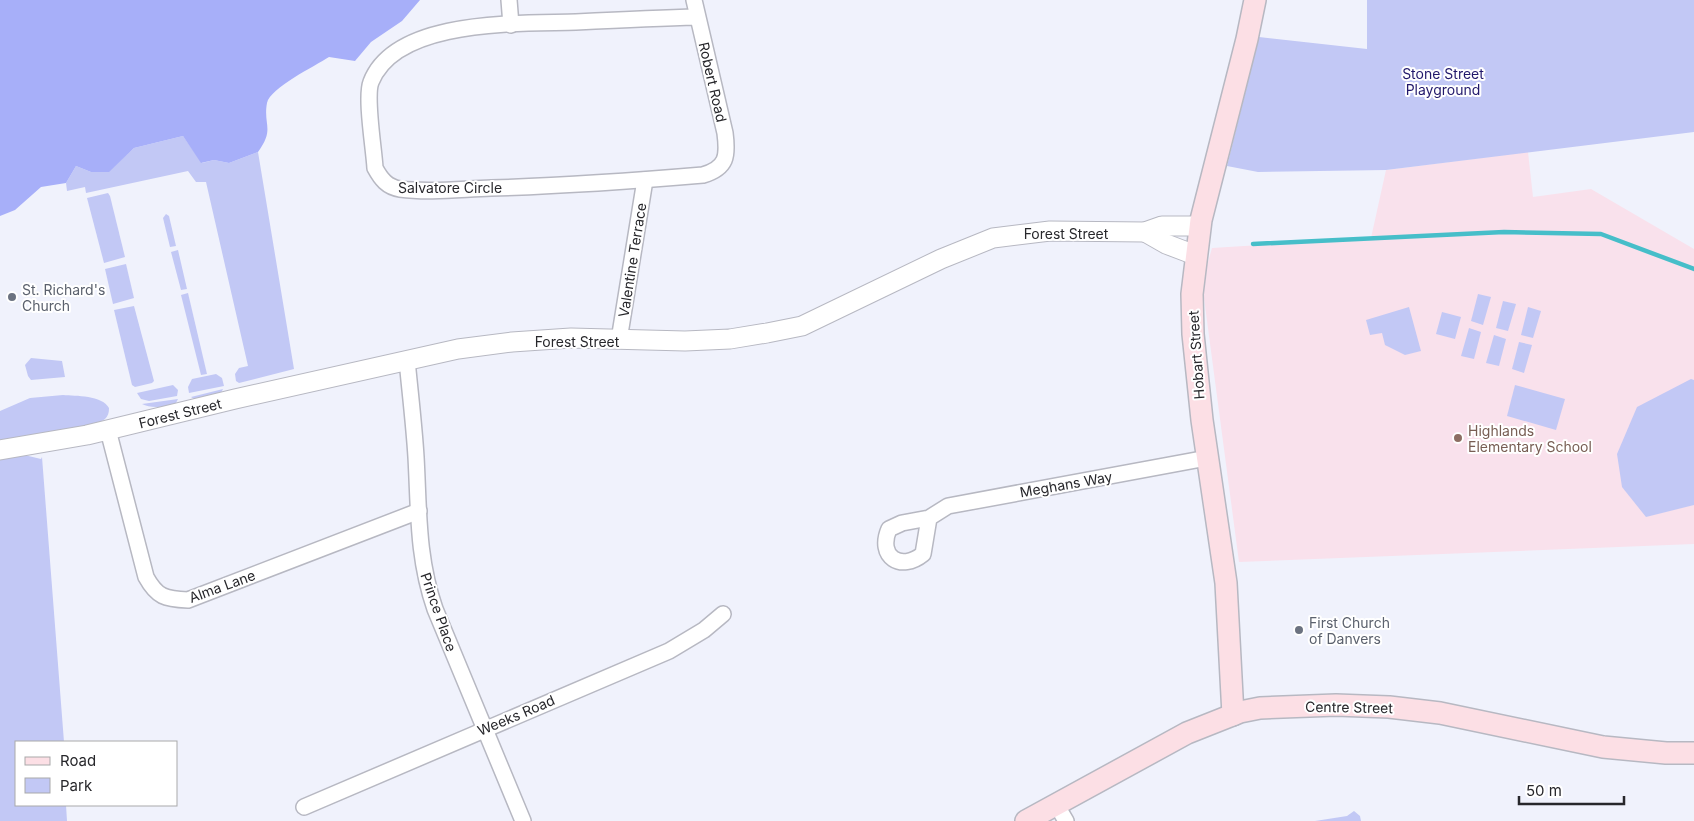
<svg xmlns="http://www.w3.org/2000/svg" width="1694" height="821" font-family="Inter,sans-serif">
	<rect width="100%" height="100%" fill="#f0f2fc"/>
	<!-- education -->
	<polygon fill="#f9e1ec" points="1528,152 1533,197 1591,189 1694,249 1694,544 1239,562 1202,283 1212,248 1371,238 1386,170"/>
	<!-- green -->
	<g fill="#c2c8f5">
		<polygon points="1367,0 1694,0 1694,132 1386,170 1258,172 1227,166 1259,37 1367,49"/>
		<polygon points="183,136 202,163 214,160 229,163 258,152 294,369 239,383 236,381 235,374 239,368 248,366 206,182 196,182 188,171 86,193 85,187 67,191 66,183 76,166 91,172 108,172 134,148"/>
		<polygon points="108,193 110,196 125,257 104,263 87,198"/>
		<polygon points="166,214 169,216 176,246 170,247 163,218"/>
		<polygon points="178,250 187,289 181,290 171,252"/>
		<polygon points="126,264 134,298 113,304 105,269"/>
		<polygon points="188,293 207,374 201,375 181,295"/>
		<polygon points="1478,294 1491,297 1483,325 1471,321"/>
		<polygon points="1503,301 1516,304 1508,331 1496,328"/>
		<polygon points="134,306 154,381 152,383 135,387 132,385 114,310"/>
		<polygon points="1409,307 1421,351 1405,355 1385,345 1382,333 1370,335 1366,320"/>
		<polygon points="1528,307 1541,311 1533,338 1521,335"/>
		<polygon points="1442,312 1461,317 1455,339 1436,334"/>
		<polygon points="1469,328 1481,332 1474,359 1461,356"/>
		<polygon points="1494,335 1506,339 1499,366 1486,363"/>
		<polygon points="1519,342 1532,345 1524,373 1512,369"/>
		<polygon points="31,358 62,361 65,377 31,380 28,376 25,365"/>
		<polygon points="216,374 222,378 224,386 189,393 188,387 192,379"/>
		<polygon points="1691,379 1694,380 1694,505 1646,517 1622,487 1617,454 1637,407"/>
		<polygon points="173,385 178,390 177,396 149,401 141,399 137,393"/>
		<polygon points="1515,385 1565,399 1556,430 1507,416"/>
		<polygon points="223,389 221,393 194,399 191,397"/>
		<path d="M63,395C76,396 102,395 109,408C109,413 108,416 105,419C90,431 21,437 0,440V411L30,398Z"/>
		<path d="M178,399L176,403C167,407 151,409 142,404Z"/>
		<polygon points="16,453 41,459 42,457 64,742 16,742 16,805 66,805 67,821 0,821 0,456"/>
		<polygon points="1354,811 1360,816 1361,821 1315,821 1347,816"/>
	</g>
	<!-- forest -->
	<path fill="#a7aff9" d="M0,0H420L402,21L371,42L355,61L329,57C315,66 270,88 267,103C263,125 275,129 258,152L229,163L214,160L201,163L183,136L134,148L109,172H91L76,166L66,183L41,187L15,210L0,216Z"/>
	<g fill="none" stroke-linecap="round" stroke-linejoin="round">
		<!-- stream -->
		<polyline stroke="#46bec9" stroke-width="4.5" points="1253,244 1504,232 1601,234 1694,269"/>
		<defs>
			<g id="minor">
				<polyline points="509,0 511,25"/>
				<path d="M694,0L725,133C728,156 727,168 703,175C632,181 562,186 491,188C461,189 429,193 400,189C387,187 381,179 375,168C374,149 365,97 371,82C396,18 520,24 576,22C616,20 657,18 697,17"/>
				<polyline points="619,340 645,180"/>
				<path d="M407,360C410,392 414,424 416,457C419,510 417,557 435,609L523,821"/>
				<path d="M108,430L146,577C157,597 165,599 188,600L419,511"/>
				<path d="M929,518L923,554C901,572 877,557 889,529L902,523L929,518L948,506L1207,458"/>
				<polyline points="1056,804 1066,821"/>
				<polyline points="304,807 669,651 704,630 723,614"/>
			</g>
			<g id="tertiary">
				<polyline points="1145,232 1166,244 1195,255"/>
				<polyline points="0,450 87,435 235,399 458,349 512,342 571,338 685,341 730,339 767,333 802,326 941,259 993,238 1050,231 1145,232 1162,226 1200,226"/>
			</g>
			<g id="secondary">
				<polyline points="1233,715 1226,583 1202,420 1193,334 1192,294 1201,220 1247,39 1255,0"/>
				<polyline points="1026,821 1187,733 1240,712 1260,708 1336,705 1389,707 1440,713 1603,747 1666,753 1694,753"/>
			</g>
		</defs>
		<!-- minor casing -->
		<use href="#minor" stroke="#b7b8c2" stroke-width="18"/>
		<!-- tertiary casing -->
		<use href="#tertiary" stroke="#b7b8c2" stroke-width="21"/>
		<!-- secondary casing -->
		<use href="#secondary" stroke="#b7b8c2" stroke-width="24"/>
		<!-- minor -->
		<use href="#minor" stroke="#fff" stroke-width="15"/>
		<!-- tertiary -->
		<use href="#tertiary" stroke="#fff" stroke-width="19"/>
		<!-- secondary -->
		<use href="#secondary" stroke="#fcdfe5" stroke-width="21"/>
	</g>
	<!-- markers -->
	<g fill="#6b7280" stroke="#fff" stroke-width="2">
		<circle cx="12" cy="297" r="5"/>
		<circle cx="1299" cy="630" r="5"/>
	</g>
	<circle fill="#8d6e63" stroke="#fff" stroke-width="2" cx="1458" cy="438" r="5"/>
	<g text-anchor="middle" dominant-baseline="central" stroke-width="4" stroke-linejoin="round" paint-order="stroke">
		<!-- park labels -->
		<g font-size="14" fill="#21186b" stroke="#fff">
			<text x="1443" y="73">Stone Street<tspan x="1443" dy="16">Playground</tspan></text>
		</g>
		<!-- street labels -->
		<g font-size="14" fill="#27272b" stroke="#fff">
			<text transform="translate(713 82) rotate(77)">Robert Road</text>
			<text x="450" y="187">Salvatore Circle</text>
			<text x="1066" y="233">Forest Street</text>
			<text transform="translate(632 260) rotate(-81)">Valentine Terrace</text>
			<text x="577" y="341">Forest Street</text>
			<text transform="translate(1196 355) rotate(-94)">Hobart Street</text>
			<text transform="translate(180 413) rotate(-14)">Forest Street</text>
			<text transform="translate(1066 484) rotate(-10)">Meghans Way</text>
			<text transform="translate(222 586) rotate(-20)">Alma Lane</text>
			<text transform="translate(439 612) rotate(71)">Prince Place</text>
			<text transform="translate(1349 707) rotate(1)">Centre Street</text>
			<text transform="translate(516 715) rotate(-23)">Weeks Road</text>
		</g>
		<!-- worship labels -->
		<g font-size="14" fill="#5b616d" stroke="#fff" text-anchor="start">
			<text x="22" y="289">St. Richard's<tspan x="22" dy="16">Church</tspan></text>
			<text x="1309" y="622">First Church<tspan x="1309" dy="16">of Danvers</tspan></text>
		</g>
		<!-- education labels -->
		<g font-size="14" fill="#785e54" stroke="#fff" text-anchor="start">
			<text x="1468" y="430">Highlands<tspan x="1468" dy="16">Elementary School</tspan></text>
		</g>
	</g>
	<!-- legend -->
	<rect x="15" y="741" width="162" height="65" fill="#ffffff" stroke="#a9a9aa"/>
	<rect x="25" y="757" width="25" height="8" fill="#fcdfe5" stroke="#a9a9aa"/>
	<text x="60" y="766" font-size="15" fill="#27272b">Road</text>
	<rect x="25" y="778" width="25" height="15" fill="#c2c8f5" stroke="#a9a9aa"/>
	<text x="60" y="791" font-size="15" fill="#27272b">Park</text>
	<!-- scale -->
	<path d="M1519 796v8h105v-8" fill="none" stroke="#27272b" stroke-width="2.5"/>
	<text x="1526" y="796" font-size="15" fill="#27272b" stroke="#ffffff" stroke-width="4" paint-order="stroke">50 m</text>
</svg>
